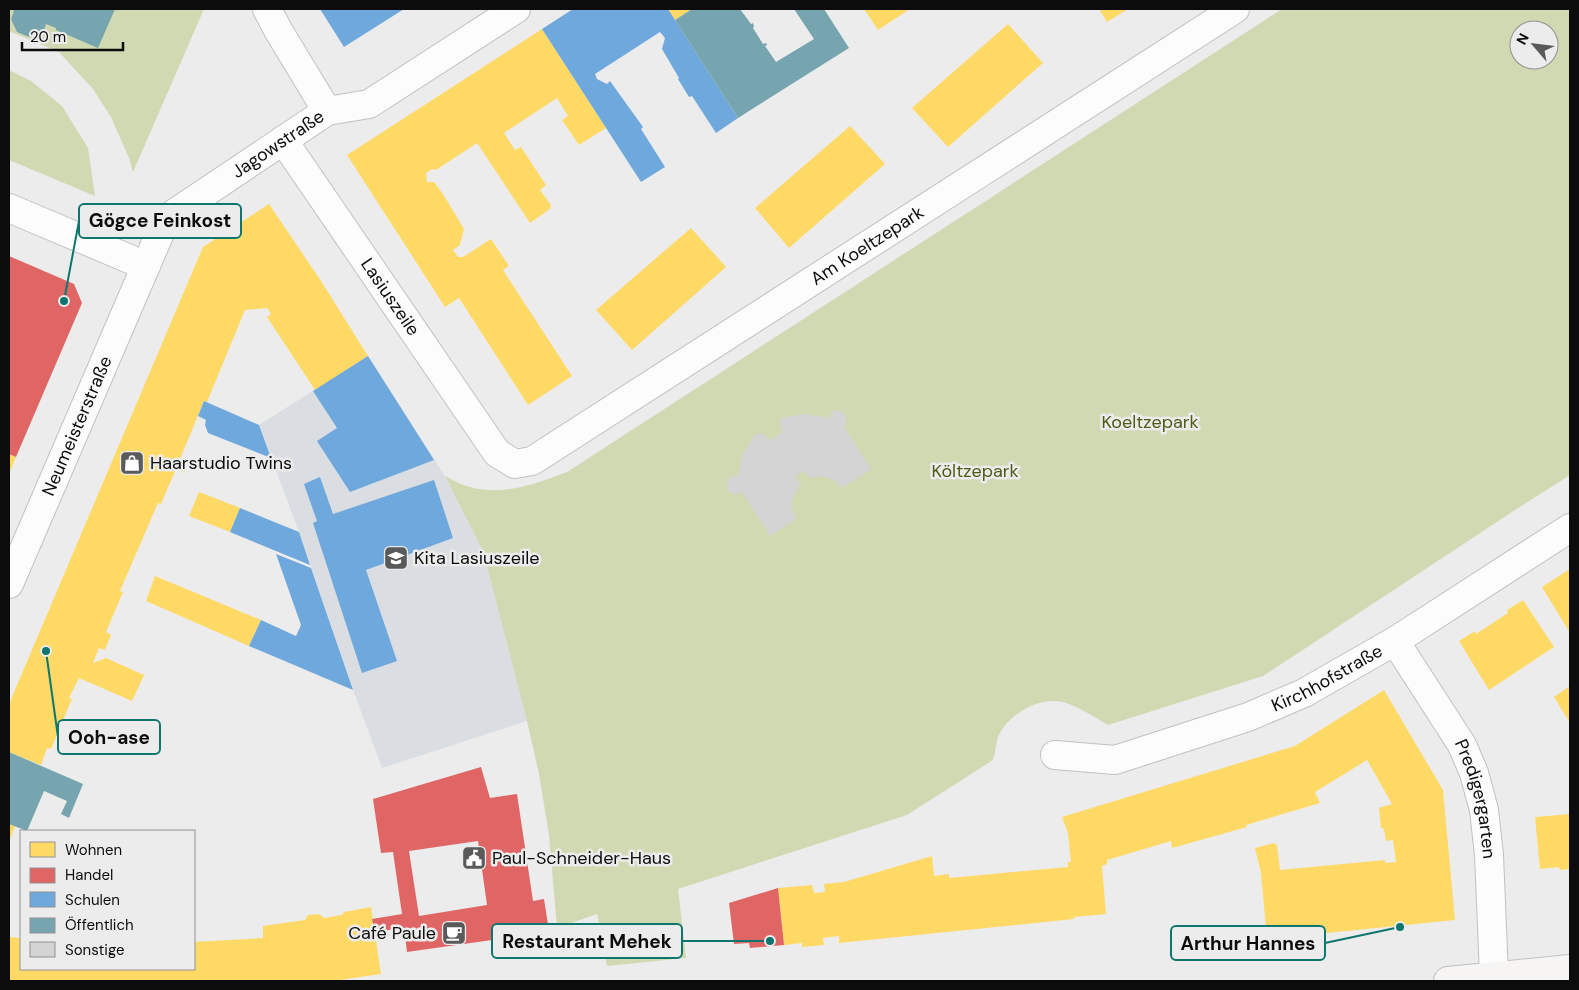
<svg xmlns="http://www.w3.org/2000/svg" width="1579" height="990" font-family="'DM Sans',sans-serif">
	<rect width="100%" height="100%" fill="#ececed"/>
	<!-- built -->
	<polygon fill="#dadde2" points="368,356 445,476 483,551 527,721 382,768 353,690 299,532 259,425"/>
	<!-- green -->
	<g fill="#d1d9b2" fill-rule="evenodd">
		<polygon points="9,9 204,9 133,172 129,158 111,117 93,89 59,52 9,31"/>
		<path d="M1282,9H1570V475L1512,512L1263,676L1108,725C1092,716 1073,702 1055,701C1032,700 1007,717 998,737C996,744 995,753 993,760L907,815L678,889L686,958L607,966L597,914L557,928L549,835L539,774L527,721L483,551L445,476C453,480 461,485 470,487C504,496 536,484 567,472ZM1519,30H1549V60H1519Z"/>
		<polygon points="9,70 31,81 62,106 88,148 95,196 9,160"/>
	</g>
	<!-- homes -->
	<g fill="#ffd966">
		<polygon points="668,9 692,9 675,20"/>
		<polygon points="864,9 910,9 878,30"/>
		<polygon points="1099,9 1128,9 1107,22"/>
		<polygon points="1008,24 1043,63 948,147 912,108"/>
		<polygon points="542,29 606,128 579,145 562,120 568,116 557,98 504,133 515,150 521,147 546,185 540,190 551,205 550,209 530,223 477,143 436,170 432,169 426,173 427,182 434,182 443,194 464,229 460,245 453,250 458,257 463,257 491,239 509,266 503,270 572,376 528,405 459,298 445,307 347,155"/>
		<polygon points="850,126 885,164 789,248 755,208"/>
		<polygon points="269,204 321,281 368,356 315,390 267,317 271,314 267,308 245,310 207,402 204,401 180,459 185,461 183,466 186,467 185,473 176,469 161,504 158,503 120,591 123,592 106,632 111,635 105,650 99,648 93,663 106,658 144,675 132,701 79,678 69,698 72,699 51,749 47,748 41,765 9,752 9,704 203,247"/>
		<polygon points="691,228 726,267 632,350 596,310"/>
		<polygon points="9,454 16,457 9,474"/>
		<polygon points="199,492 240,508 230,532 189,516"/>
		<polygon points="1570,569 1570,633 1542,587"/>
		<polygon points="155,576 261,620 249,646 146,601"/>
		<polygon points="1523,600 1554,647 1489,690 1459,641 1475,631 1476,634 1508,613 1507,610"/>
		<polygon points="1570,686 1570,723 1554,697"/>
		<polygon points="1384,690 1443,790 1455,920 1267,939 1261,873 1255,848 1274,843 1277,845 1280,870 1385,860 1385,863 1396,862 1393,840 1386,841 1384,829 1381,828 1379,808 1392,804 1367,760 1315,792 1320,803 1246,825 1247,827 1172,848 1171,841 1107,860 1107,864 1102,866 1106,914 1074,917 1074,919 839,943 839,936 823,938 824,945 802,947 802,943 784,945 778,888 812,885 814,893 825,892 824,884 844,882 932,856 934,876 949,874 949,878 1068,867 1068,862 1071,862 1068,833 1062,817 1295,746"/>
		<polygon points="1570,814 1570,869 1560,870 1559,867 1540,869 1535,817"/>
		<polygon points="9,824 15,826 9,842"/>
		<polygon points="371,907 381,974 333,981 9,981 9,937 21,938 21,969 194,969 194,942 263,938 263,926 305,920 308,915 319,914 324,918 342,915 344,912"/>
	</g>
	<!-- shops -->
	<g fill="#e06666" fill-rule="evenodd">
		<polygon points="9,256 74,284 82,303 16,457 9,454"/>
		<path d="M481,767L490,798L517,794L533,901L544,899L549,931L537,933L538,943L493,950L492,940L407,952L404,928L375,932L372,919L402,914L393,852L381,853L373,799ZM478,841L487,905L419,916L409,851Z"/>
		<polygon points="778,888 784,945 750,948 749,943 734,944 729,903"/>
	</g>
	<!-- schools -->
	<g fill="#6fa8dc">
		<polygon points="320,9 404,9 344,47"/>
		<polygon points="573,9 668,9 738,118 716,133 692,96 689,97 678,79 679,78 662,49 665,38 660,32 595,74 597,79 607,84 610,81 643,127 641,129 665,167 641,182 542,29"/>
		<polygon points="368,356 434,460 350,492 317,441 337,428 313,391"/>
		<polygon points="204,401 259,425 271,458 208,433 205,425 206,420 198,416"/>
		<polygon points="320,477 333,514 434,480 453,538 366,570 397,661 362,673 313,523 317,521 304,484"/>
		<polygon points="240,508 299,532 310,565 230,532"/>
		<polygon points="276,554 311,568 353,690 249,646 261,620 296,636 301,625"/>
	</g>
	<!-- public -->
	<g fill="#76a5af">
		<polygon points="10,9 115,9 98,48 56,30 56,28 46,24 43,33 29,37 17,32 11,19 14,11"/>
		<polygon points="692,9 740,9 751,24 753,23 754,26 753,28 763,44 766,43 767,45 765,46 776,62 814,39 794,9 824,9 849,48 738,118 675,20"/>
		<polygon points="9,752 83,784 69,818 61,814 67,801 44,791 27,831 9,824"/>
	</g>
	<!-- building -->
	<polygon fill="#d4d4d5" points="839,410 846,416 846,424 844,427 871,469 842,488 835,481 829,478 820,476 809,478 805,471 795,476 800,484 792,499 792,509 796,519 770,536 742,492 734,495 728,491 726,485 728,479 733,476 738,476 743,454 755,435 761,433 771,440 780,434 782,430 779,422 782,418 804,414 828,418 833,411"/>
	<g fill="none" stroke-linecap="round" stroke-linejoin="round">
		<defs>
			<g id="street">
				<polyline points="267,9 278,30 327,111"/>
				<path id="s1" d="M283,140L497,453L515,464L532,461L1235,9"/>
				<polyline points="9,208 146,266"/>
				<path id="s2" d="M9,584L166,219L327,111L369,104L516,9"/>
				<path id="s3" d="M1395,641L1462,745L1474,773L1484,810L1489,855L1494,976"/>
				<path id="s4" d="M1055,755L1115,760L1248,717L1304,693L1395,641L1570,528"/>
			</g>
			<polyline id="secondary" points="1448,981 1570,969"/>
		</defs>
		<!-- street casing -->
		<use href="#street" stroke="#c1c1c2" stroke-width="30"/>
		<!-- secondary casing -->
		<use href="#secondary" stroke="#c1c1c2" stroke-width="30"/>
		<!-- street -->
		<use href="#street" stroke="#fcfcfc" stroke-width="28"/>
		<!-- secondary -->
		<use href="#secondary" stroke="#f7f5f3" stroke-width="28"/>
	</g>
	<!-- icons -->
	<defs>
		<symbol id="shop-square" viewBox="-11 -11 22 22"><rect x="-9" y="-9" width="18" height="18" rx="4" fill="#5a5a5b" stroke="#ececed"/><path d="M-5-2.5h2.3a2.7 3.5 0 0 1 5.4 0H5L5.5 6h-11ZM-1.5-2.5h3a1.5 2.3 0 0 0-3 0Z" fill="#fff"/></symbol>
		<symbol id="school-square" viewBox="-11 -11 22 22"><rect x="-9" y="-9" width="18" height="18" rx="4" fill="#5a5a5b" stroke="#ececed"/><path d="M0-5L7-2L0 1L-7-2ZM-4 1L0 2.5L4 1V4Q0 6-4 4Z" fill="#fff"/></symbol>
		<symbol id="civic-square" viewBox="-11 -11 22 22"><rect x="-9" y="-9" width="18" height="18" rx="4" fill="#5a5a5b" stroke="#ececed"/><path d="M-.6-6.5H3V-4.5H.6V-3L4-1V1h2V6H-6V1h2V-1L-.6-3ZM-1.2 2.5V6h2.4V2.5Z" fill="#fff"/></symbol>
		<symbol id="cafe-square" viewBox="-11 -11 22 22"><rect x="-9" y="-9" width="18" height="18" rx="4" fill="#5a5a5b" stroke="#ececed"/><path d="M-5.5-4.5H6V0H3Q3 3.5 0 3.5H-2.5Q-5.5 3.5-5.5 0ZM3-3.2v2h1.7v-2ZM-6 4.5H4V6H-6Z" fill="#fff"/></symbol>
	</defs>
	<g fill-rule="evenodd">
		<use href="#shop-square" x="118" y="449" width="28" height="28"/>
		<use href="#school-square" x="382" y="544" width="28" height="28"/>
		<use href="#civic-square" x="460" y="844" width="28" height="28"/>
		<use href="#cafe-square" x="440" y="919" width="28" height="28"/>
	</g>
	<g text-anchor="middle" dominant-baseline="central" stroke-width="5" stroke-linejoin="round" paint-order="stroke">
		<!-- street labels -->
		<g font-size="18" fill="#0c0c0c" stroke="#ececed">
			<text stroke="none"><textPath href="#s2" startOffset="532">Jagowstraße</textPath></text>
			<text stroke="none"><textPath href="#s1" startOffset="816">Am Koeltzepark</textPath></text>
			<text stroke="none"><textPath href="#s1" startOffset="190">Lasiuszeile</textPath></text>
			<text stroke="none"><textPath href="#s2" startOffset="172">Neumeisterstraße</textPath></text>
			<text stroke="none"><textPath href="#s4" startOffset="288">Kirchhofstraße</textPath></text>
			<text stroke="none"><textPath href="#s3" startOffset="180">Predigergarten</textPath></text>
		</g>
		<!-- park labels -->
		<g font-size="18" fill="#505a15" stroke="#ececed">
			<text x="1150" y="422">Koeltzepark</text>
			<text x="975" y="471">Költzepark</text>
		</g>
		<!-- poi labels -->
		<g font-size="18" fill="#0c0c0c" stroke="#ececed" text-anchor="start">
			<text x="150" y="463">Haarstudio Twins</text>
			<text x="414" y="558">Kita Lasiuszeile</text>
			<text x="492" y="858">Paul-Schneider-Haus</text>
			<text x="436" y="933" text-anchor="end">Café Paule</text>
		</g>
	</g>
	<!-- callouts -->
	<path fill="none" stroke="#0f766e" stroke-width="2" d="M64 301L79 221M46 651L58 737M770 941L682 941M1400 927L1325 943"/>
	<g fill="#0f766e" stroke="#ececed" stroke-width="2">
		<circle cx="64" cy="301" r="5"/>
		<circle cx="46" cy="651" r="5"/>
		<circle cx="770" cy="941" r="5"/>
		<circle cx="1400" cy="927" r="5"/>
	</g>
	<g fill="#ececed" stroke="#0f766e" stroke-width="2">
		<rect x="79" y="204" width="162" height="34" rx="5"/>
		<rect x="58" y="720" width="102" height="34" rx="5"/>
		<rect x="492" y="924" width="190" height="34" rx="5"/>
		<rect x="1171" y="926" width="154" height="34" rx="5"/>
	</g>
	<g font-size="19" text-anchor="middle" font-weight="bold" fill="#0c0c0c">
		<text x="160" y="227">Gögce Feinkost</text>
		<text x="109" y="744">Ooh-ase</text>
		<text x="587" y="948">Restaurant Mehek</text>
		<text x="1248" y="950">Arthur Hannes</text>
	</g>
	<!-- border -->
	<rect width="1579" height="990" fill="none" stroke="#0c0c0c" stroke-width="20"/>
	<!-- legend -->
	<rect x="20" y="830" width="175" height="140" fill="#ececed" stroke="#929293"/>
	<rect x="30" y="842" width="25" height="15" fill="#ffd966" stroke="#929293"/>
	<text x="65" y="855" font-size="15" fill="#0c0c0c">Wohnen</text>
	<rect x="30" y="868" width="25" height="15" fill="#e06666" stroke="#929293"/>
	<text x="65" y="880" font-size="15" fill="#0c0c0c">Handel</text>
	<rect x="30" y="892" width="25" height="15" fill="#6fa8dc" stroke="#929293"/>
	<text x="65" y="905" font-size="15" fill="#0c0c0c">Schulen</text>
	<rect x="30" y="918" width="25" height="15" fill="#76a5af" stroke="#929293"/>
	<text x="65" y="930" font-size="15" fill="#0c0c0c">Öffentlich</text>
	<rect x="30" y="942" width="25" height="15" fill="#d4d4d5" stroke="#929293"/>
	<text x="65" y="955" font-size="15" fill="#0c0c0c">Sonstige</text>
	<!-- north arrow -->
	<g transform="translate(1534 45) rotate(298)"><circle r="24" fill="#ececed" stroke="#929293"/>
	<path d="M0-4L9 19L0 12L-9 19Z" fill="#5a5a5b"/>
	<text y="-8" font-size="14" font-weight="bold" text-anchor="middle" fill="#0c0c0c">N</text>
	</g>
	<!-- scale -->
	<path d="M22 42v8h101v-8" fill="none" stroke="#0c0c0c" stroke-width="2.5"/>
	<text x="30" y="42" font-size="15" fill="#0c0c0c" stroke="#ececed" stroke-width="4" paint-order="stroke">20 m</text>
</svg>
